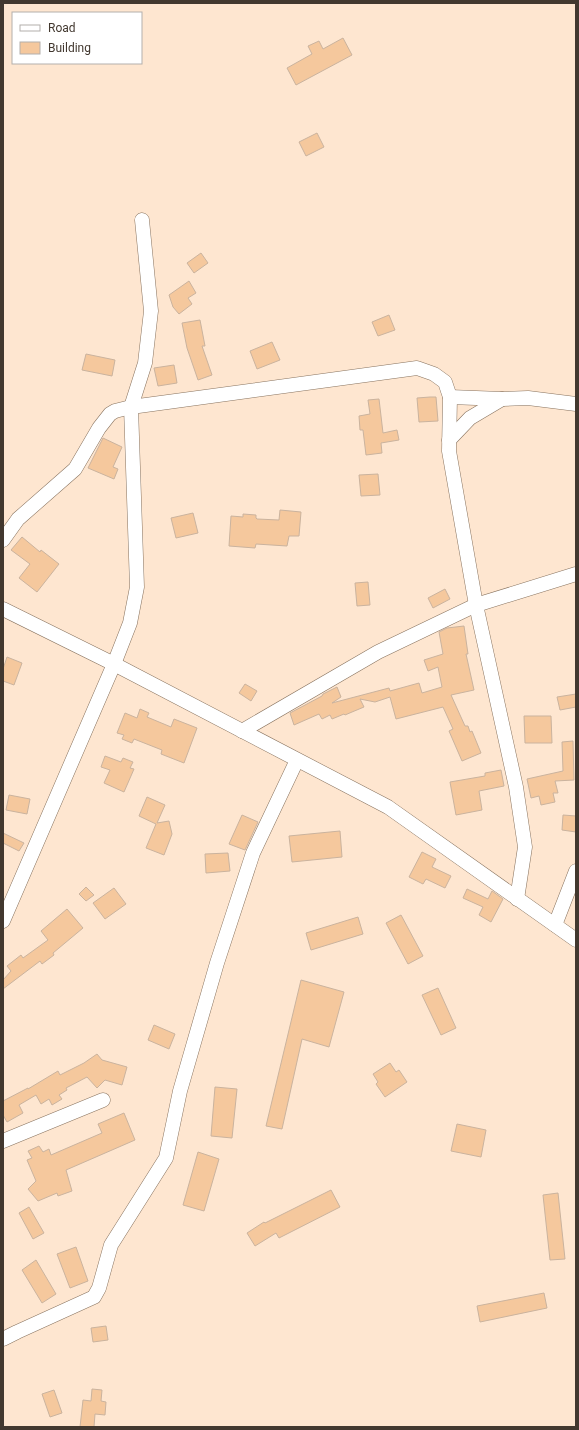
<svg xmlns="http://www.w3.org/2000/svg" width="579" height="1430" font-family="Roboto,sans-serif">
	<rect width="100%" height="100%" fill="#fee6d0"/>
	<!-- building -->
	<g fill="#f5c89d" stroke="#cab39e">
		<polygon points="343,38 352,55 296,85 287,68 312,54 308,46 319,41 323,49"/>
		<polygon points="317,133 324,147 306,156 299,142"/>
		<polygon points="201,253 208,263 194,273 187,263"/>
		<polygon points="189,281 196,293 188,298 192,304 179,314 173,307 169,295"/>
		<polygon points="389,315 395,330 378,336 372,322"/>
		<polygon points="200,320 205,346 202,346 212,375 198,380 187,348 182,323"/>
		<polygon points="272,342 280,360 257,369 250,351"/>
		<polygon points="86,354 115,360 112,376 82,370"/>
		<polygon points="174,365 177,383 158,386 154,368"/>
		<polygon points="430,397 436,397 438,421 419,422 417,398"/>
		<polygon points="379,399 383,433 397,430 399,440 381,443 382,453 366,455 363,430 360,430 359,416 370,414 368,400"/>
		<polygon points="103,438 122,447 113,467 118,469 114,479 88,468"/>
		<polygon points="378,474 380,495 361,496 359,475"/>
		<polygon points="280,510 301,512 299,536 289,536 287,546 256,544 255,548 229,546 231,516 243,517 243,514 256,515 256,518 257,519 279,520"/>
		<polygon points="193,513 198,533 176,538 171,518"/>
		<polygon points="22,537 40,552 41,550 59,564 37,592 19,578 30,564 11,550"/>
		<polygon points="368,582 370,605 357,606 355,583"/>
		<polygon points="445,589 450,599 433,608 428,598"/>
		<polygon points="464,626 468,654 466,654 474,690 451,695 465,726 468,726 470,732 472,731 481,753 462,761 449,731 453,729 443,707 396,719 390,697 375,702 360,699 364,707 352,712 345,715 344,714 332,719 330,715 322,719 319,714 294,725 290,713 322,696 323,694 337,687 341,697 332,703 389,688 390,691 419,683 422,693 442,687 438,667 428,671 424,660 443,654 439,632 447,628"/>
		<polygon points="7,657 22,663 14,685 3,681 3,669"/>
		<polygon points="245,684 257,691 251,701 239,693"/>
		<polygon points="576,694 576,707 560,710 557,697"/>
		<polygon points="140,709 149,713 147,717 171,727 174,719 197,728 184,763 161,754 162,750 134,739 132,743 122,739 124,735 117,733 125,713 137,718"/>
		<polygon points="524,716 551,716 552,743 525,743"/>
		<polygon points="573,741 574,780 555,781 558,793 553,793 555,802 541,805 539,796 531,798 527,779 563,771 562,742"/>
		<polygon points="105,756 121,762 123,758 133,762 130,768 134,769 124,792 104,783 110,770 101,767"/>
		<polygon points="501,770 504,786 479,791 482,810 456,815 450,782 485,776 485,773"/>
		<polygon points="9,795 30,799 27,814 6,810"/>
		<polygon points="147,797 165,805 157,823 169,821 172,834 164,855 146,848 156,824 139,816"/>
		<polygon points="242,815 258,822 245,850 229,844"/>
		<polygon points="563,815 576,816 576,832 562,830"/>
		<polygon points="340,831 342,857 292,862 289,836"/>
		<polygon points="3,833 24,843 19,851 3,843"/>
		<polygon points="422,852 436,859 432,867 451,876 445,888 426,879 423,884 409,877"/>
		<polygon points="228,853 230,871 206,873 205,854"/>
		<polygon points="86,887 94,895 86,901 79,894"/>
		<polygon points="114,888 126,904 105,919 93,903"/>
		<polygon points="467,889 488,899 492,891 503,899 491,922 479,915 483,907 463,898"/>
		<polygon points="67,909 83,928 53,953 54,955 42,964 40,961 3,989 3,980 11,971 7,966 21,955 23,958 48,940 41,931"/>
		<polygon points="401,915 423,956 408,964 386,923"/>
		<polygon points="358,917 363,934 311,950 306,933"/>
		<polygon points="301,980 344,992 329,1047 302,1039 282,1129 266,1126"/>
		<polygon points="438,988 456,1028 441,1035 422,995"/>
		<polygon points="154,1025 175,1034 169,1049 148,1040"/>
		<polygon points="97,1054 102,1060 127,1067 122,1085 105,1080 97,1088 87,1077 66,1088 67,1090 59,1095 62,1099 52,1105 49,1099 41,1104 36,1095 19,1105 23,1113 7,1122 3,1115 3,1101 28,1088 28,1089 58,1071 60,1075 84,1063"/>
		<polygon points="390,1063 396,1072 399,1070 407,1082 385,1097 376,1084 378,1082 373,1074"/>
		<polygon points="215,1087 237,1089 232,1138 211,1136"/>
		<polygon points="124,1113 135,1140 66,1170 72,1191 58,1196 57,1193 38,1201 28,1189 36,1181 27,1160 32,1158 28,1151 39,1146 43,1152 49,1149 51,1155 102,1133 98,1124"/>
		<polygon points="457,1124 486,1130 481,1157 451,1151"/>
		<polygon points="198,1152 219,1159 204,1211 183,1205"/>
		<polygon points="331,1190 340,1207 279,1238 276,1233 255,1246 247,1233 264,1222 265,1223"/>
		<polygon points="558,1193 565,1259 550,1260 543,1195"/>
		<polygon points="29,1207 44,1233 33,1239 19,1213"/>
		<polygon points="76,1247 88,1281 70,1288 57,1254"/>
		<polygon points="36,1260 56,1294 42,1303 22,1270"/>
		<polygon points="544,1293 547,1308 480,1322 477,1306"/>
		<polygon points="106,1326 108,1340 93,1342 91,1328"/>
		<polygon points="92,1389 102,1390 101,1401 106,1402 105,1415 95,1414 94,1427 80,1427 83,1400 91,1401"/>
		<polygon points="54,1390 62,1413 50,1417 42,1394"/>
	</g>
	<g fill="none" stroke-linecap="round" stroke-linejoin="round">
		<defs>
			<g id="minor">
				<polyline points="450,397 502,399 528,398 576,404"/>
				<polyline points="449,440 470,418 502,399"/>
				<polyline points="3,540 18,519 75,469 99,428 110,414 115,411 131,407 417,368 434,374 445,382 450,397 449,451 476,605 516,787 525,847 517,899"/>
				<polyline points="3,609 114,664 388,807 576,940"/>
				<polyline points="242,731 378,652 476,605 576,574"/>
				<polyline points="3,921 114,664 130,623 137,587 131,407 145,363 151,311 142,220"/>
				<polyline points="555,925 576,871"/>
				<polyline points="3,1141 103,1100"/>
				<polyline points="3,1339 17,1332 94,1297 99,1288 111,1245 166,1158 180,1091 217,963 253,853 297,760"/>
			</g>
		</defs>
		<!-- minor casing -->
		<use href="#minor" stroke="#88735f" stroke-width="15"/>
		<!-- minor -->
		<use href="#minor" stroke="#fff" stroke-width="14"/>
	</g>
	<!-- border -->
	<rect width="579" height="1430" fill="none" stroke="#42382f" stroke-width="8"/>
	<!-- legend -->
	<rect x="12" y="12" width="130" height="52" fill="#ffffff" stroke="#b3afac"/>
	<rect x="20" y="25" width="20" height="6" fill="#ffffff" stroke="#b3afac"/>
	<text x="48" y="32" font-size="12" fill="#42382f">Road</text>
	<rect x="20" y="42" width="20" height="12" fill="#f5c89d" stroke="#b3afac"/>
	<text x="48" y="52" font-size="12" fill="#42382f">Building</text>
</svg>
